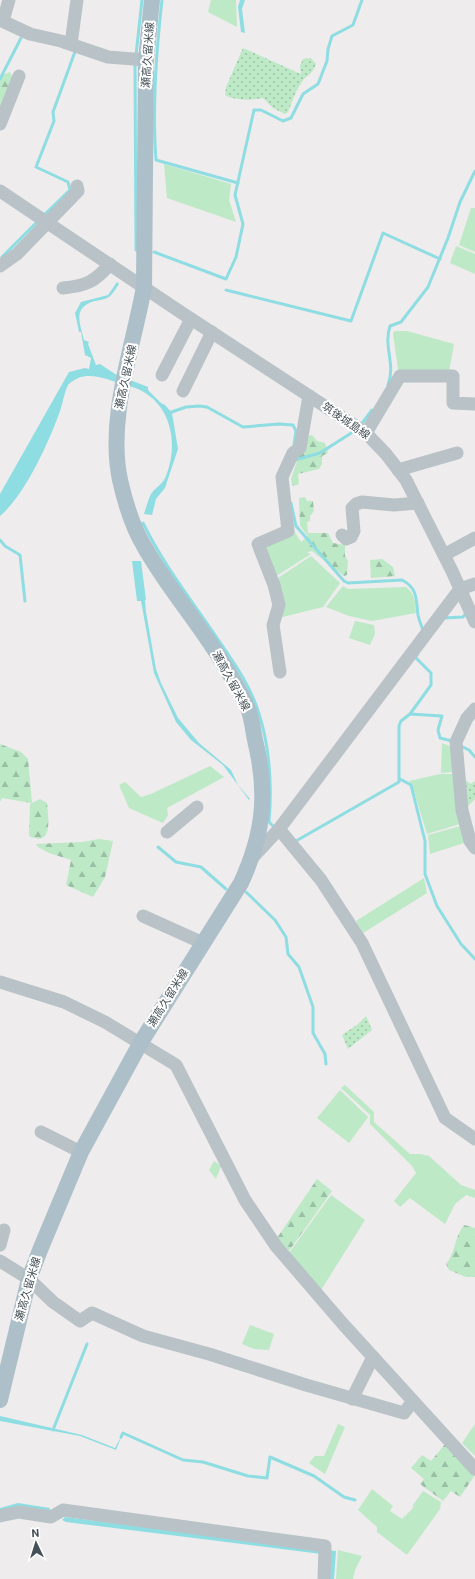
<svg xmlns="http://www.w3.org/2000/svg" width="475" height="1579" font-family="Roboto,'Noto Sans JP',sans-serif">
	<defs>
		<pattern id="forest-firs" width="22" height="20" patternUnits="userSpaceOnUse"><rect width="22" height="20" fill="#bde9c7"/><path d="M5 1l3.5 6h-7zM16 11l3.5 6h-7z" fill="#9bbfa4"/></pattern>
		<pattern id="garden-dots" width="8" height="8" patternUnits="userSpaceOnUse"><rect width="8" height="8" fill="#bde9c7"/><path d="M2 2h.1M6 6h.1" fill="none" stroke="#9bbfa4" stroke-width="1.8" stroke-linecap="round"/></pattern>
	</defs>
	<rect width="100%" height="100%" fill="#eeecec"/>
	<!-- green -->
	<g fill="#bde9c7">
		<polygon points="211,0 236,0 237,27 208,12"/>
		<polygon points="164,164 231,184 229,200 236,222 167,198"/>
		<polygon points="471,208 475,208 475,252 459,245"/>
		<polygon points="456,246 475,254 475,274 450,263"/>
		<polygon points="395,331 407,331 454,344 449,372 398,370 393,333"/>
		<polygon points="294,531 308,553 311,554 273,578 261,546"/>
		<polygon points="311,556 340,583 323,607 279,618 275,580"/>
		<path d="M343,586L348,589L406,587C415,594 415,602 416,613L372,621L349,616L326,607Z"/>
		<polygon points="355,621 374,625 375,634 370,645 349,638"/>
		<polygon points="442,743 454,748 456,772 441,773"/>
		<polygon points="210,766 224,777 167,808 168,815 163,823 129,808 119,785 125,782 141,797 151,794"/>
		<polygon points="440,774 455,774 463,823 427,834 412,785 409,781"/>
		<polygon points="464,825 467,842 430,854 428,835"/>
		<polygon points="424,878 427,893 363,933 356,921"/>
		<polygon points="345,1085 374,1112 374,1122 410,1154 420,1154 429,1156 461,1185 475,1190 475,1198 466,1195 455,1204 445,1224 410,1198 400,1207 394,1201 416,1173 412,1166 370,1124 370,1115 341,1088"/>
		<polygon points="340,1090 368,1117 349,1143 317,1118"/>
		<polygon points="214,1161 221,1166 216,1179 209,1170"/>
		<polygon points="331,1195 365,1220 321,1290 289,1253"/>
		<polygon points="250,1325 274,1334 269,1350 254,1349 242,1344"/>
		<polygon points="338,1424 345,1427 325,1474 309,1463 315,1456 324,1456"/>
		<polygon points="475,1424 475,1456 462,1443"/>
		<polygon points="372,1489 393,1506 390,1511 402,1519 413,1508 413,1505 423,1491 441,1502 440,1509 407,1555 377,1532 377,1527 358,1510"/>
		<polygon points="338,1550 362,1556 355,1570 353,1579 336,1579"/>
	</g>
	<!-- forest -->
	<g fill="url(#forest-firs)">
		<polygon points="10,72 13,79 0,108 0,76"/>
		<polygon points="312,435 317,441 325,443 328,453 322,456 322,464 319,469 298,474 299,484 293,486 291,479 299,455 308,436"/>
		<polygon points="305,497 307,501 313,501 314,511 310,516 310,521 307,522 308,533 328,533 333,543 345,545 345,556 348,561 347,575 344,576 312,551 305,553 301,542 308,536 300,526 299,498"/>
		<polygon points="382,559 393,567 395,576 371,578 370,560"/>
		<path d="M0,744L21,752L28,759L32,803L40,799L47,803C48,817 54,848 29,836L30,805L31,803L2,798L0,802Z"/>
		<polygon points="99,839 113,841 105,877 93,897 66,885 71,860 49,853 38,847 36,844 82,842"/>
		<polygon points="317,1179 332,1191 289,1251 277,1238"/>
		<path d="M464,1225L475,1228V1277H466L449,1270L446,1264C456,1252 454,1237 464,1225Z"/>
		<polygon points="446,1443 475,1475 460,1497 451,1491 443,1501 420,1484 424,1479 411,1468 422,1455 431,1461"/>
	</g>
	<!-- garden -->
	<g fill="url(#garden-dots)">
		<path d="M243,48L301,74L300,66L303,59L311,58L316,64C313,72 310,74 304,79C297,87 292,102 288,112L285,114L273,108L263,98C252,100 236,101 225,95L226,87Z"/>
		<polygon points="465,780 471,784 475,781 475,799 468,806"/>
		<polygon points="366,1016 372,1030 348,1049 342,1035 358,1024"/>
	</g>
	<!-- water -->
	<g fill="#8edde2">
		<polygon points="240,0 245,0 242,9 245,33 241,32 238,7"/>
		<path d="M117,282L119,284C116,288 112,296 107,298C103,300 98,300 95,301C72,307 80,323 84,340L89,342L88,344L96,365L100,364L115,374L148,387V390L161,403L165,405L172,413L178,449L165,488L156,499L152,515L144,514C146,508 148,500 151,494C156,487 163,484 166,476C181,438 168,394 125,385C110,381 94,372 78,378C75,380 70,382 68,385C64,393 63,403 60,411C49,442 25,495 0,516V494L69,372L85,368L89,369L91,358L85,355L81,332H79L75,313L81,302L108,295Z"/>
		<polygon points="132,561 141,561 146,600 145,600 146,612 156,669 161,683 178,718 199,743 231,770 238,785 250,799 249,800 223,765 191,740 176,722 154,673 141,601 137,601"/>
		<polygon points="0,1416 82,1435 115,1448 122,1435 116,1450 80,1436 0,1421"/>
		<polygon points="18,1503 50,1508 50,1511 0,1513 0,1508"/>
		<polygon points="65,1517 336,1551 334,1579 327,1579 329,1555 66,1522 62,1520"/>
	</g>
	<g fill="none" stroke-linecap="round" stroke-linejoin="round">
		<!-- stream -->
		<g stroke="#8edde2" stroke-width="3">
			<path d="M162,0C156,53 152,107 156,160L238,183"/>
			<polyline points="136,55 142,0"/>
			<polyline points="135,62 136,250"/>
			<polyline points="0,79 21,38"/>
			<polyline points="43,216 70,190 68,182 36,167 54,121 53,112 76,49"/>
			<polyline points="154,252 226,279 236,257 243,224 235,195 254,110 261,110 283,121 291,118 303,94 318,84 327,61 328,49 332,36 353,25 362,0"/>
			<polyline points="2,257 38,221"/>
			<polyline points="226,290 351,321 383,233 440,259"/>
			<path d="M388,385C396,364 383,347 390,326L401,322L428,287L448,238L460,202L475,171"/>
			<polyline points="169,413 186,407 199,406 207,407 243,427 279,424 293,425 296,431 294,445"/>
			<polyline points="360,426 372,410"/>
			<polyline points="295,458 295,460 320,453 356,430"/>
			<path d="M291,503L296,526L344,581L348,583L402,580C418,588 416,600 418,615C419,620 421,625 423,630"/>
			<path d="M143,523C163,564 191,600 217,638C234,663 252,688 260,717C270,751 272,787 269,822L273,826"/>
			<polyline points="0,540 5,546 20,555 25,601"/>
			<polyline points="444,618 463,617 466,613"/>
			<polyline points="410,714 442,716 438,730 440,738 452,741"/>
			<polyline points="461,746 469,750 475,757"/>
			<polyline points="400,779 411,785 425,841 425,874 437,906 461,944 475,959"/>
			<polyline points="296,841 399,782 399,726 401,721 410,714 431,685 431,673 415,657 417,655"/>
			<polyline points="158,847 176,862 201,867 226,889"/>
			<polyline points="246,892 275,920 286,937 288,954 299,967 313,1007 313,1033 325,1054 326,1064"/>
			<polyline points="53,1430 87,1344"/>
			<polyline points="121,1437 123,1433 183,1460 203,1462 248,1476 267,1478 270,1457 314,1476 344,1497 355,1500"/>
		</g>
		<!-- minor -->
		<g stroke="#b8c2c7" stroke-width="13">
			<polyline points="0,20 30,34 61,41 108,57 146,60"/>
			<polyline points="3,21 9,0"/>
			<polyline points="71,44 77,0"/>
			<polyline points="0,124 19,76"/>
			<polyline points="0,191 182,313 366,433 386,454 406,480 452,571 475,622"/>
			<polyline points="0,266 17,254 78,191 77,186"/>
			<path d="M63,288C85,286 95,282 110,264"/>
			<polyline points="162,375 191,319"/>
			<polyline points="183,391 212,332"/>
			<polyline points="366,433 400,376 453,376 453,403 475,404"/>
			<polyline points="398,470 457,453"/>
			<polyline points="342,535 346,539 351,537 354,531 352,508 356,504 362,502 394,505 418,503"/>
			<polyline points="444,555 475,538"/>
			<polyline points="280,672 273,625 279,605 274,585 258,544 288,531 282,477 293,453 300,448 309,396"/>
			<polyline points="475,709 467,718 456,742 462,810 470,841 475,848"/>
			<polyline points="279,829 321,880 362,943 445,1118 475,1139"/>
			<polyline points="167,832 197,807"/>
			<polyline points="254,856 279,829 460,589 475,584"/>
			<polyline points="143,916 203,943"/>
			<polyline points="0,982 64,1002 105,1022 176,1065 245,1200 276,1246 343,1324 475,1469"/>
			<polyline points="41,1132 81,1152"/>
			<polyline points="0,1245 4,1230"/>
			<polyline points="0,1261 29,1279 53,1302 80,1321 92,1313 143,1336 209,1354 306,1385 404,1413 413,1401"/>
			<polyline points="352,1399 373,1357"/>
			<polyline points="0,1516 19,1512 51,1517 63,1510 325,1546 324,1579"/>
		</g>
		<!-- major -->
		<path stroke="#adbfc8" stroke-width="16" d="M0,1400L29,1279L40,1250L81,1152L141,1042L241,883C264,833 268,793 255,740C253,730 252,720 249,711C243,695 232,678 223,663C199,623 167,587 144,546C132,526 125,502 120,480C107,418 133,348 144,287L146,60L152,0"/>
	</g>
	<g text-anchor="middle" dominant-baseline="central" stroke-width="4" stroke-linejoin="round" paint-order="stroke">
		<!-- street labels -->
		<g font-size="11" fill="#465157" stroke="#fff">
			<text transform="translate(148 55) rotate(-86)">瀬高久留米線</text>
			<text transform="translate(126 377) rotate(-78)">瀬高久留米線</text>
			<text transform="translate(346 421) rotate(35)">筑後城島線</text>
			<text transform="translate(231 681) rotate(61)">瀬高久留米線</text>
			<text transform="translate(168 998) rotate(-58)">瀬高久留米線</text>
			<text transform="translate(28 1289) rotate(-74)">瀬高久留米線</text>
		</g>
	</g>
	<!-- north arrow -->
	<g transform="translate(36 1543) rotate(356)" stroke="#ffffff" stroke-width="3" paint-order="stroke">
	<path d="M0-3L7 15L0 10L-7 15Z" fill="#465157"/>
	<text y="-6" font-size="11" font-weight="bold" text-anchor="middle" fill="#465157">N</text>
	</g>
</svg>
